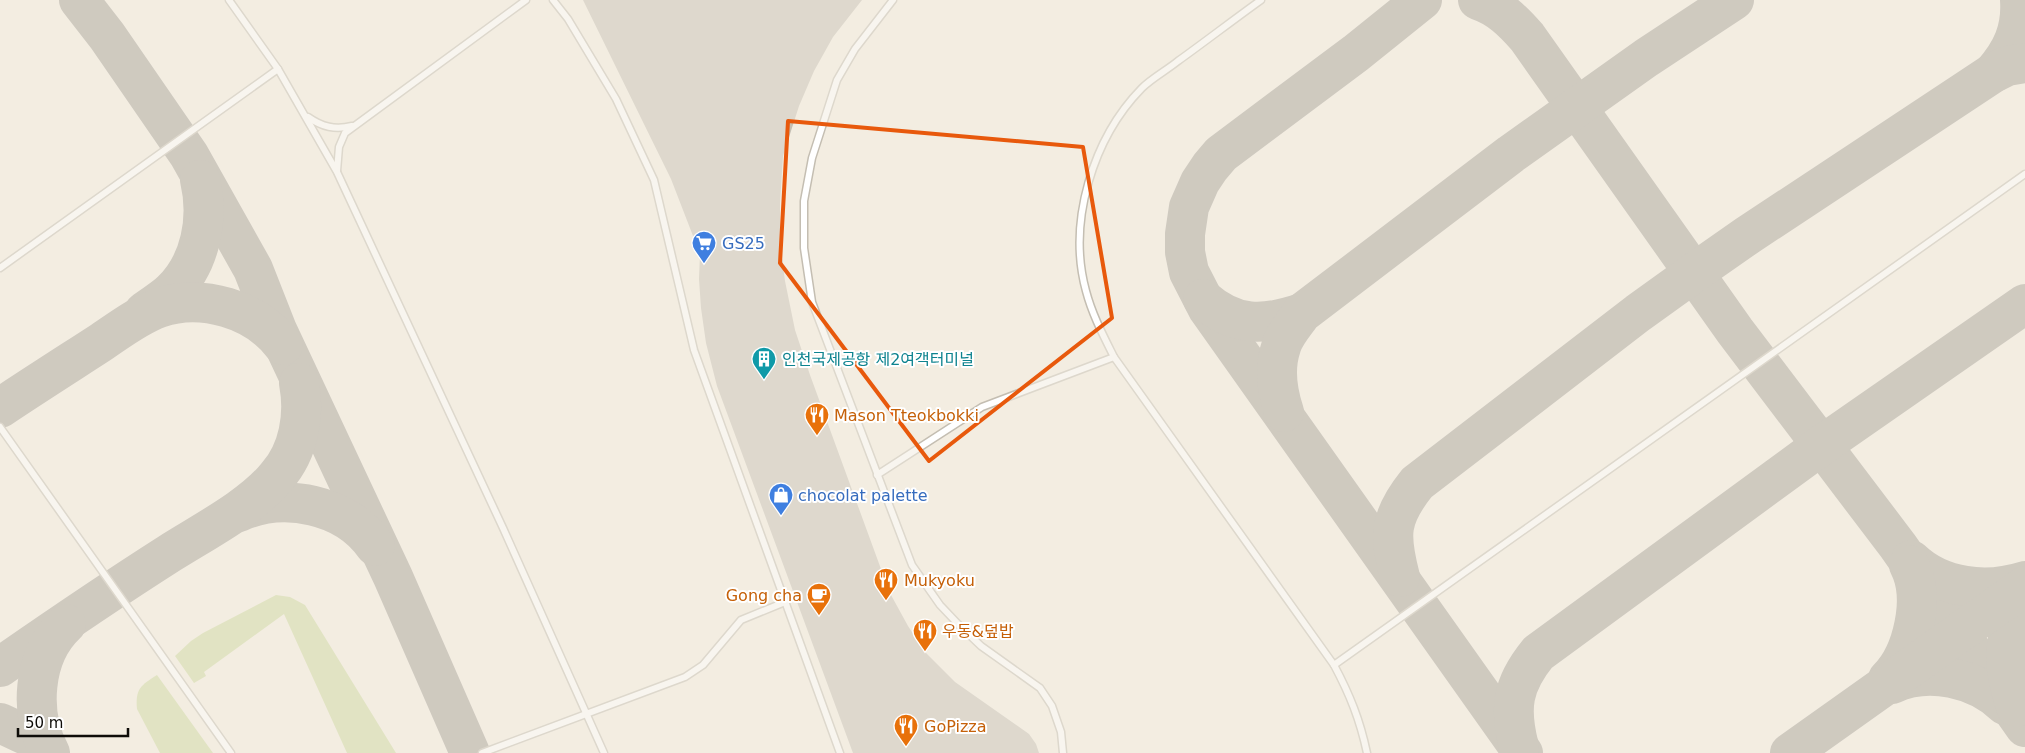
<svg xmlns="http://www.w3.org/2000/svg" width="2025" height="753" font-family="'DejaVu Sans','Noto Sans KR',sans-serif">
	<rect width="100%" height="100%" fill="#f3ede1"/>
	<!-- green -->
	<g fill="#cdd89d">
		<polygon points="276,595 290,597 305,605 396,753 347,753 284,614 204,672 206,676 194,683 175,656 191,641 203,633"/>
		<path d="M157,675L213,753H160L137,709C135,689 141,685 157,675Z"/>
	</g>
	<g fill="none" stroke-linecap="round" stroke-linejoin="round">
		<!-- taxiway -->
		<g stroke="#a49f96" stroke-width="40">
			<polyline points="79,0 107,36 189,155 253,269 277,330 393,577 470,753"/>
			<polyline points="1422,0 1356,53 1221,154 1210,167 1200,182 1189,207 1185,234 1185,252 1189,272 1208,309 1523,753"/>
			<path d="M1478,0C1499,7 1513,21 1527,37L1735,331L1898,546L2025,727"/>
			<path d="M1993,73C2012,51 2022,30 2020,0"/>
			<path d="M1203,299C1235,327 1263,326 1302,313"/>
			<path d="M144,312C153,305 164,299 172,291C201,263 209,218 200,180"/>
			<path d="M0,408C33,386 66,365 100,343C118,331 137,316 159,308C201,293 256,309 283,345"/>
			<path d="M1284,412C1277,391 1274,368 1281,347C1284,335 1295,323 1302,313L1511,154L1646,58L1734,0"/>
			<path d="M239,512C284,492 346,504 375,546"/>
			<path d="M1911,560C1941,589 1987,593 2025,581"/>
			<path d="M1400,577C1389,535 1389,518 1417,483L1638,313L1695,272L1748,235L1993,73L2007,66L2025,63"/>
			<path d="M0,667C56,628 112,590 170,553C203,532 252,507 277,476C299,451 305,415 299,383"/>
			<path d="M1888,679C1913,654 1926,598 1909,565"/>
			<path d="M1892,684C1929,667 1976,678 2005,705"/>
			<path d="M2016,707C2013,697 2010,686 2008,676C2003,651 2009,615 2025,594"/>
			<polyline points="0,723 28,736 46,753"/>
			<path d="M1519,747C1509,708 1512,685 1538,653L1822,445L2025,304"/>
			<path d="M50,753C29,714 32,656 66,624"/>
			<polyline points="1790,753 2025,586"/>
		</g>
	</g>
	<!-- building -->
	<polygon fill="#c5bfb3" points="583,0 862,0 833,37 814,71 799,106 783,156 780,203 780,243 785,281 795,330 810,375 881,569 891,595 908,626 925,652 955,682 1029,734 1036,744 1039,753 853,753 717,386 706,343 701,308 699,279 700,254 671,179"/>
	<g fill="none" stroke-linecap="round" stroke-linejoin="round">
		<defs>
			<g id="lane">
				<polyline points="229,0 278,69 337,172 503,528 604,753"/>
				<polyline points="553,0 568,19 616,99 654,180 694,350 840,753"/>
				<polyline points="893,0 855,49 837,80 812,158 804,201 804,248 812,302 912,565 940,605 958,624 981,646 1040,688 1052,706 1061,732 1063,753"/>
				<path d="M1261,0C1233,20 1206,41 1178,61C1167,70 1152,78 1142,88C1093,138 1067,222 1086,291C1092,314 1103,335 1114,357L1334,665C1350,695 1360,720 1367,753"/>
				<path d="M308,117C322,127 335,130 352,126"/>
				<polyline points="337,171 339,147 345,133 526,0"/>
				<polyline points="0,268 278,69"/>
				<polyline points="0,427 231,753"/>
				<polyline points="877,475 982,407 1114,357"/>
				<polyline points="1334,665 2025,174"/>
				<polyline points="482,753 685,677 703,665 741,620 785,602"/>
			</g>
		</defs>
		<!-- lane casing -->
		<use href="#lane" stroke="#c4beb2" stroke-width="9"/>
		<!-- lane -->
		<use href="#lane" stroke="#fff" stroke-width="6"/>
	</g>
	<!-- marked area -->
	<path d="M0 0H2025V753H0ZM788,121L1083,147L1112,318L929,461L780,263Z" fill="#f3ede1" fill-opacity=".55" fill-rule="evenodd"/>
	<path fill="none" stroke="#e8590c" stroke-width="4" stroke-linejoin="round" d="M788,121L1083,147L1112,318L929,461L780,263Z"/>
	<!-- icons -->
	<defs>
		<symbol id="supermarket-pin" viewBox="-11 -11 22 30"><path d="M0 17L-7.5 6A9.5 9.5 0 1 1 7.5 6Z" fill="#3f7fe0" stroke="#fff"/><path d="M-6-5.5h2.5l.6 2H6L4.5 2H-2.5L-4.4-4H-6ZM-1.5 3.2a1.3 1.3 0 1 0 .1 0ZM3 3.2a1.3 1.3 0 1 0 .1 0Z" fill="#fff"/></symbol>
		<symbol id="building-pin" viewBox="-11 -11 22 30"><path d="M0 17L-7.5 6A9.5 9.5 0 1 1 7.5 6Z" fill="#0f9aa8" stroke="#fff"/><path d="M-4-6H4V6H1V3H-1V6H-4ZM-2.5-4.3h1.7v1.8h-1.7ZM.8-4.3h1.7v1.8H.8ZM-2.5-1h1.7V.8h-1.7ZM.8-1h1.7V.8H.8Z" fill="#fff"/></symbol>
		<symbol id="restaurant-pin" viewBox="-11 -11 22 30"><path d="M0 17L-7.5 6A9.5 9.5 0 1 1 7.5 6Z" fill="#e8710a" stroke="#fff"/><path d="M-5-6h1v4h1v-4h1v4h1v-4h1v5L-1.5 .5V6h-2V.5L-5-1ZM5-6V6H3V1.5H1.5Q1.5-4 5-6Z" fill="#fff"/></symbol>
		<symbol id="shop-pin" viewBox="-11 -11 22 30"><path d="M0 17L-7.5 6A9.5 9.5 0 1 1 7.5 6Z" fill="#3f7fe0" stroke="#fff"/><path d="M-5-2.5h2.3a2.7 3.5 0 0 1 5.4 0H5L5.5 6h-11ZM-1.5-2.5h3a1.5 2.3 0 0 0-3 0Z" fill="#fff"/></symbol>
		<symbol id="cafe-pin" viewBox="-11 -11 22 30"><path d="M0 17L-7.5 6A9.5 9.5 0 1 1 7.5 6Z" fill="#e8710a" stroke="#fff"/><path d="M-5.5-4.5H6V0H3Q3 3.5 0 3.5H-2.5Q-5.5 3.5-5.5 0ZM3-3.2v2h1.7v-2ZM-6 4.5H4V6H-6Z" fill="#fff"/></symbol>
	</defs>
	<g fill-rule="evenodd">
		<use href="#supermarket-pin" x="690" y="229" width="28" height="38"/>
		<use href="#building-pin" x="750" y="345" width="28" height="38"/>
		<use href="#restaurant-pin" x="803" y="401" width="28" height="38"/>
		<use href="#shop-pin" x="767" y="481" width="28" height="38"/>
		<use href="#restaurant-pin" x="872" y="566" width="28" height="38"/>
		<use href="#cafe-pin" x="805" y="581" width="28" height="38"/>
		<use href="#restaurant-pin" x="911" y="617" width="28" height="38"/>
		<use href="#restaurant-pin" x="892" y="712" width="28" height="38"/>
	</g>
	<g text-anchor="middle" dominant-baseline="central" stroke-width="4" stroke-linejoin="round" paint-order="stroke">
		<!-- shop labels -->
		<g font-size="16" fill="#366cbe" stroke="#fff" text-anchor="start">
			<text x="722" y="243">GS25</text>
			<text x="798" y="495">chocolat palette</text>
		</g>
		<!-- culture labels -->
		<g font-size="16" fill="#0d838f" stroke="#fff" text-anchor="start">
			<text x="782" y="359">인천국제공항 제2여객터미널</text>
		</g>
		<!-- food labels -->
		<g font-size="16" fill="#c56008" stroke="#fff" text-anchor="start">
			<text x="834" y="415">Mason Tteokbokki</text>
			<text x="904" y="580">Mukyoku</text>
			<text x="802" y="595" text-anchor="end">Gong cha</text>
			<text x="942" y="631">우동&amp;덮밥</text>
			<text x="924" y="726">GoPizza</text>
		</g>
	</g>
	<!-- scale -->
	<path d="M18 728v8h110v-8" fill="none" stroke="#0e0c08" stroke-width="2.5"/>
	<text x="25" y="728" font-size="15" fill="#0e0c08" stroke="#ffffff" stroke-width="4" paint-order="stroke">50 m</text>
</svg>
